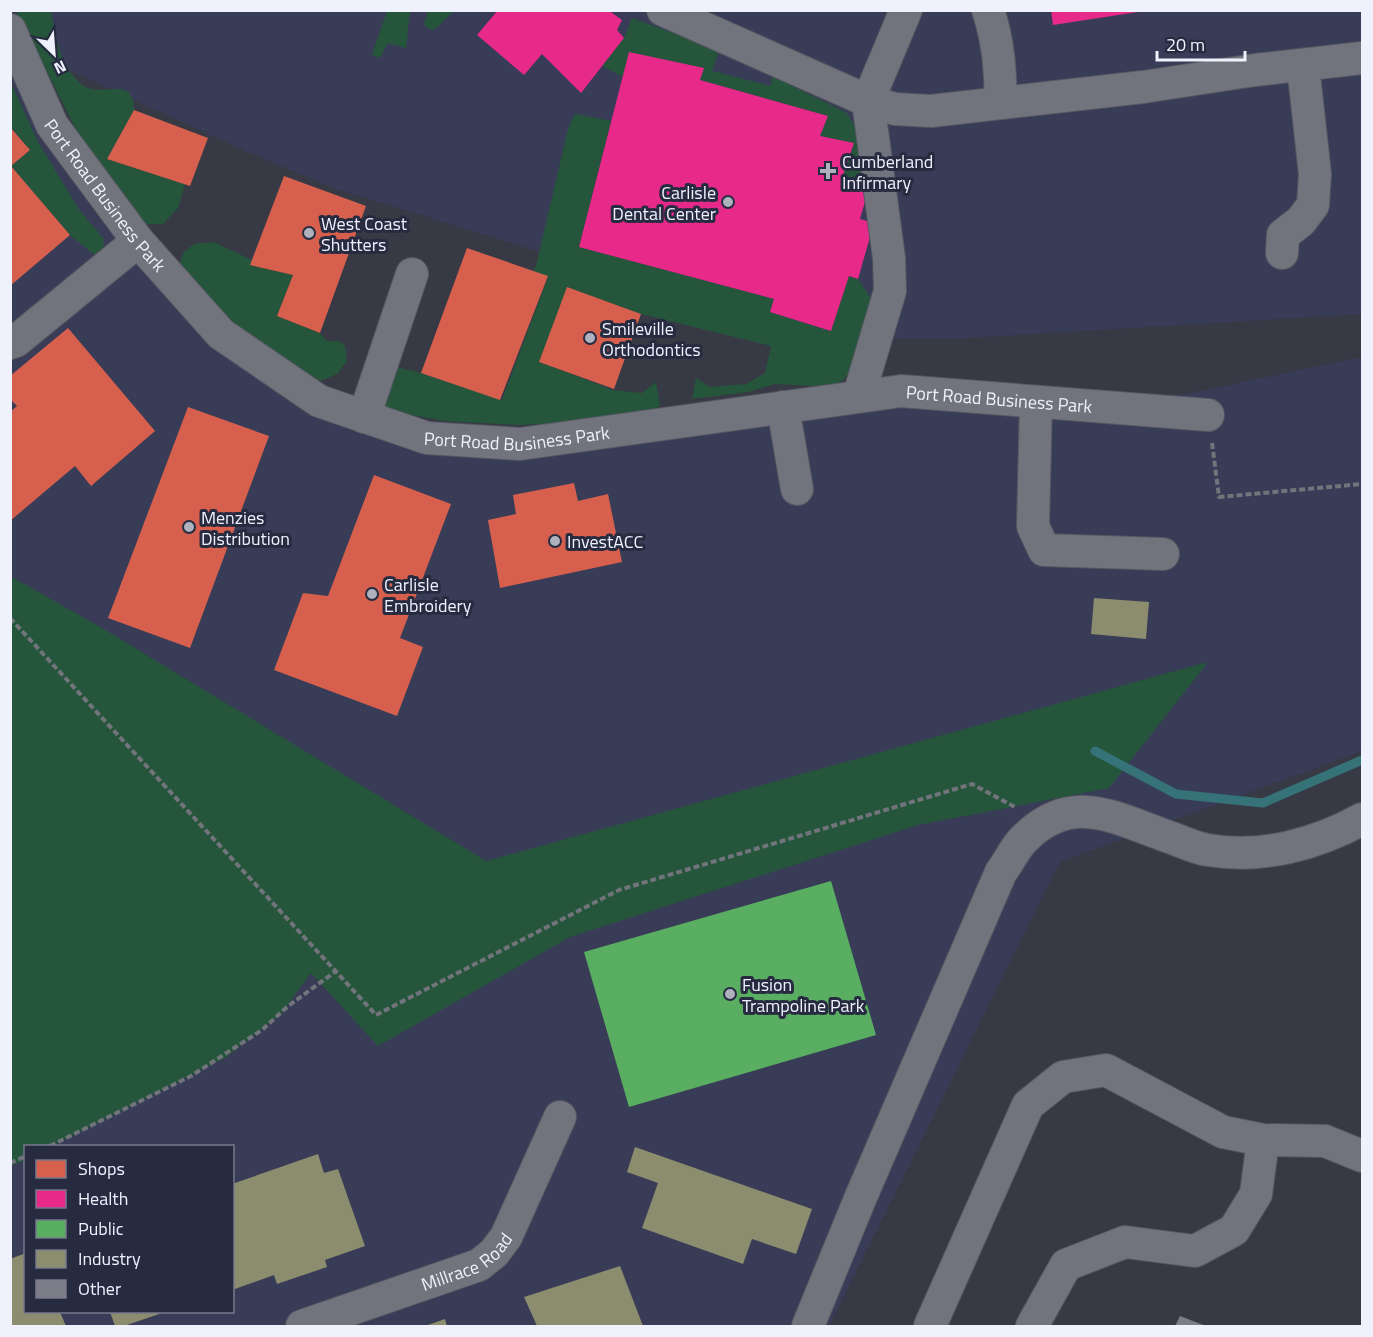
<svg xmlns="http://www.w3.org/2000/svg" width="1373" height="1337" font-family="'Titillium Web',sans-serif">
	<rect width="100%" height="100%" fill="#373945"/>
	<!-- built -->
	<g fill="#383c56" fill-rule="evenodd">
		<path d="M11,11H14L32,79L221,334L319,401L521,444L884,382L1181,395L1362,357V751L1060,862L829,1326H11ZM26,1146H232V1312H26Z"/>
		<polygon points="41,11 1362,11 1362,314 952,339 818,338 337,189 250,153 62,67"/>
	</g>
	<!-- green -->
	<g fill="#25563b">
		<path d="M16,11H51C56,38 60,68 84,86C100,98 135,74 134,110L107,159L185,184L178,208L163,224H147L133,214L82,141Z"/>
		<polygon points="387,11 412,11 409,18 406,48 388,43 380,58 372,55"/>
		<polygon points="428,11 428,10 454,11 434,30 429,29 424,24"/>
		<polygon points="632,18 719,50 712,71 771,86 772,76 847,113 854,125 865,183 843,175 854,143 820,136 828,116 700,80 703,68 623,77 602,66 624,38"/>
		<polygon points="10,81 38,142 80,211 104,239 103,249 97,257 70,235 11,166 30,150 11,127"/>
		<polygon points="575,114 611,121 579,247 774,299 770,312 830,331 849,276 858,279 870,297 872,317 852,369 843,380 831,387 775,384 748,392 692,399 696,378 710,387 746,384 765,373 771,346 641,314 567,287 540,362 613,390 642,393 656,382 660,405 650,414 604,420 520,425 444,421 379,409 388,365 421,373 502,400 548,277 533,271 536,266 568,129"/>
		<polygon points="214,242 252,260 250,265 293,275 277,316 320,333 327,341 339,341 345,346 347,361 337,374 323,380 304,380 243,339 182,277 180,262 184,252 194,244"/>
		<polygon points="10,576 102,628 486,861 1208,662 1109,788 918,825 570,937 378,1046 311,973 280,1015 225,1058 52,1146 26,1146 25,1160 11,1166"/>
	</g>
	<!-- shops -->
	<g fill="#d6604d">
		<polygon points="134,110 208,138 190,186 107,159"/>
		<polygon points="10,127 30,150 11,166 70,235 10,286"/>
		<polygon points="284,176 366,206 320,333 277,316 293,275 250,265"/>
		<polygon points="467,248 548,276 500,400 421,373"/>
		<polygon points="567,287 641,314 614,389 539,362"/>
		<polygon points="68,328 155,431 91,486 75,466 10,521 10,412 17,406 10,399 10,376"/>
		<polygon points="188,407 269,436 190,648 108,618"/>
		<polygon points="374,475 451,504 400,638 423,647 397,716 274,670 303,593 328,596"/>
		<polygon points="574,483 578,501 608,494 622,562 500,588 488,520 516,514 513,495"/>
	</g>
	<!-- health -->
	<g fill="#e7298a">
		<polygon points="498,10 608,10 622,20 617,30 624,38 581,93 542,54 524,75 477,35"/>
		<polygon points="1051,10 1138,10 1138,12 1053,25"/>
		<polygon points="629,52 704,68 700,80 828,116 820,136 854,143 843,175 870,185 860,219 874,223 858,279 849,276 831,331 770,312 774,299 579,247"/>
	</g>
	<!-- public -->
	<polygon fill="#5aae61" points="831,881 876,1035 629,1107 584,952"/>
	<!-- industry -->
	<g fill="#8c8c6e">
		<polygon points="1094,598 1149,602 1146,639 1091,634"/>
		<polygon points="635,1147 812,1209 796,1254 752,1239 743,1264 642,1228 658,1183 627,1172"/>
		<polygon points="318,1154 324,1173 338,1169 365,1246 325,1260 327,1267 277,1284 274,1275 232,1290 232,1184"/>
		<polygon points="26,1253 26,1312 60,1312 66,1326 10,1326 10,1259"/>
		<polygon points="620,1266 643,1326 537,1326 524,1297"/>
		<polygon points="110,1312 165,1312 124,1326 115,1326"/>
		<polygon points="445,1319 447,1326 425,1326"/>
	</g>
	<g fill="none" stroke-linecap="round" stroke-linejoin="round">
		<!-- stream -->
		<polyline stroke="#357379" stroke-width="9" points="1095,751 1176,794 1263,803 1362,760"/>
	</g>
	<!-- building -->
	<polygon fill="#7c7d88" points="1180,1316 1206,1326 1175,1326"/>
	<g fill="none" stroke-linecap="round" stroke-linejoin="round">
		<defs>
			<g id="minor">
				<polyline points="663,10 868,101 895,109 931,111 1143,87 1255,70 1362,58"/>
				<path d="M988,10C999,43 1000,70 1001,103"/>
				<path id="s1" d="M10,30L52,125L138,241L221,334L319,401L427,438L520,444L901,391L1208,415"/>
				<polyline points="1282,253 1283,235 1301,221 1313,205 1315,174 1303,66"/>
				<polyline points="10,343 16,341 138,241"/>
				<polyline points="859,395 890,291 889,258 868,101 906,10"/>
				<polyline points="1036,402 1033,526 1044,550 1163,554"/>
				<polyline points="783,407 797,489"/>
				<polyline points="364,417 412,274"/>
				<path id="s2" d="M302,1326L479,1265L494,1253L506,1237L560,1117"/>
				<path d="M808,1326L860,1199L1001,872C1009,862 1015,847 1025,838C1073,791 1115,818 1169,837C1181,841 1195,848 1208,850C1261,859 1315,845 1362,819"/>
				<polyline points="930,1326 1028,1105 1063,1077 1106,1070 1223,1132 1263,1140 1325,1141 1362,1156"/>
				<polyline points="1032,1326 1066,1265 1125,1242 1195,1251 1234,1230 1256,1194 1263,1140"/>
			</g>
		</defs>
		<!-- minor casing -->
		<use href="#minor" stroke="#555762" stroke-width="34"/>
		<!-- path -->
		<g stroke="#72747c" stroke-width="4" stroke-dasharray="6 3" stroke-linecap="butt">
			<polyline points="1212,443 1219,497 1362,484"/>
			<polyline points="10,618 376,1015 619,890 972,784 1015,807"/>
			<polyline points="50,1146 191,1076 262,1030 287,1007 336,971"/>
			<polyline points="10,1163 26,1156"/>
		</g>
		<!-- minor -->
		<use href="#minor" stroke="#72747d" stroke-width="32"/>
	</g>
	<!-- markers -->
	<g fill="#afb1bd" stroke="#272b40" stroke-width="2">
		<path d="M825 162h6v6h6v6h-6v6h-6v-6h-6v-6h6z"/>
		<circle cx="728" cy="202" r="6"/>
		<circle cx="309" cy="233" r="6"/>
		<circle cx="590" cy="338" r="6"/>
		<circle cx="189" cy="527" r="6"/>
		<circle cx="555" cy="541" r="6"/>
		<circle cx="372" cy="594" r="6"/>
		<circle cx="730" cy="994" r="6"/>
	</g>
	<g text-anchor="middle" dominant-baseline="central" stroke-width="6" stroke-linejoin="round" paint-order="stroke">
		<!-- poi labels -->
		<g font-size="18" fill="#eff1fd" stroke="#272b40" text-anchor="start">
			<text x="842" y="161">Cumberland<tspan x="842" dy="21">Infirmary</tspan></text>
			<text x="716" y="192" text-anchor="end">Carlisle<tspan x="716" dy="21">Dental Center</tspan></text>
			<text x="321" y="223">West Coast<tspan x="321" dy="21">Shutters</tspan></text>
			<text x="602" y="328">Smileville<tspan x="602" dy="21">Orthodontics</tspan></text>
			<text x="201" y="517">Menzies<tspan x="201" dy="21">Distribution</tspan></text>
			<text x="567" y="541">InvestACC</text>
			<text x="384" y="584">Carlisle<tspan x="384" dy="21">Embroidery</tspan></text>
			<text x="742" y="984">Fusion<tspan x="742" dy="21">Trampoline Park</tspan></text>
		</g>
		<!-- street labels -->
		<g font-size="18" fill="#eff1fd" stroke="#272b40">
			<text stroke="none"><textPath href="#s1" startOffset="192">Port Road Business Park</textPath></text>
			<text stroke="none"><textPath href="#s1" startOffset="1182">Port Road Business Park</textPath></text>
			<text stroke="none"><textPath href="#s1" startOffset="696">Port Road Business Park</textPath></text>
			<text stroke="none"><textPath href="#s2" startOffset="178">Millrace Road</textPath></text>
		</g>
	</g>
	<!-- border -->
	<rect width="1373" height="1337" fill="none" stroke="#eff1fd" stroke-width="24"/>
	<!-- legend -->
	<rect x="24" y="1145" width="210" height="168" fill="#272b40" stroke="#777a8c" stroke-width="1.5"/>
	<rect x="36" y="1160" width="30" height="18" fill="#d6604d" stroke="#777a8c" stroke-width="1.5"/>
	<text x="78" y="1175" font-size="18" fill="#eff1fd">Shops</text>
	<rect x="36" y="1190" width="30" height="18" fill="#e7298a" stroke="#777a8c" stroke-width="1.5"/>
	<text x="78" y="1205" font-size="18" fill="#eff1fd">Health</text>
	<rect x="36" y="1220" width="30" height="18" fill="#5aae61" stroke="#777a8c" stroke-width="1.5"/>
	<text x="78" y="1235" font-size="18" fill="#eff1fd">Public</text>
	<rect x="36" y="1250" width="30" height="18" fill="#8c8c6e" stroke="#777a8c" stroke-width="1.5"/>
	<text x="78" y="1265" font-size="18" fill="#eff1fd">Industry</text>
	<rect x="36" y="1280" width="30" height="18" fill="#7c7d88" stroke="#777a8c" stroke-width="1.5"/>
	<text x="78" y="1295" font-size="18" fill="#eff1fd">Other</text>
	<!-- north arrow -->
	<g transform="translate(54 54) rotate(155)" stroke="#272b40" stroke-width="4.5" paint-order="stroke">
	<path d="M0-4.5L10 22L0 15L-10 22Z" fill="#eff1fd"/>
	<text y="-9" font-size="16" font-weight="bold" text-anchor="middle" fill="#eff1fd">N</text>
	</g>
	<!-- scale -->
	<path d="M1157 51v9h88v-9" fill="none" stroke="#eff1fd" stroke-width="3"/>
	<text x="1166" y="51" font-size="18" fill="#eff1fd" stroke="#272b40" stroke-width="4.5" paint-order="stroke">20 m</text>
</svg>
